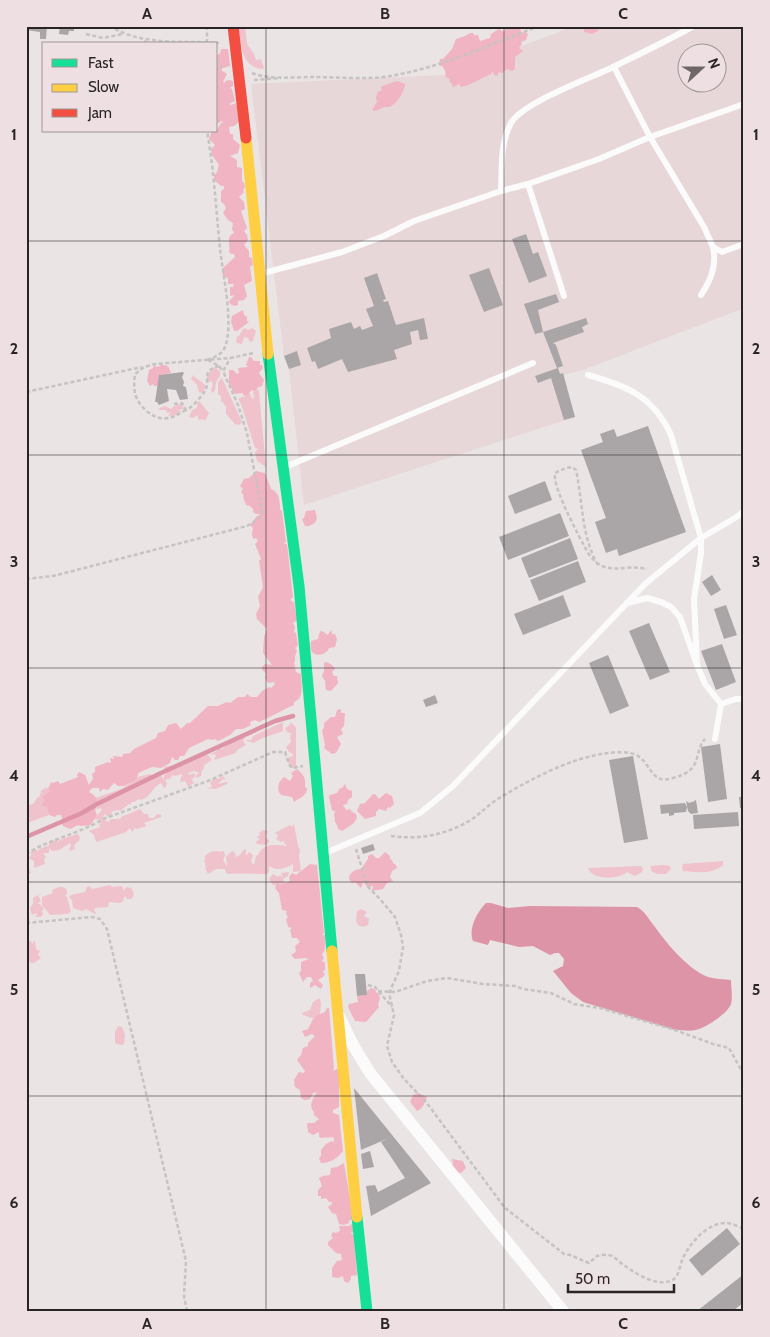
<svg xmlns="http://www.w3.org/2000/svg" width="770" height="1337" font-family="Cabin,sans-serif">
	<rect width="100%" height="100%" fill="#eae4e4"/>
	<!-- built -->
	<path fill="#e7d7d9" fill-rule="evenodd" d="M575,26H744V308L583,370L563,375L575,417L304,505L289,369L284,356L251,84L445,75ZM688,52H718V82H688Z"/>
	<!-- green -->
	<g fill="#f0c2cb">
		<path d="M238,26H245L247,44L254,54L256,60L261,59L264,68L262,69C240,66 242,45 238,26Z"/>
		<polygon points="245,328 248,330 252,328 256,331 253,341 250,342 248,338 244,337 242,344 236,343 237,337 240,335 240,332 242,333 242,330"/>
		<polygon points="214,367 220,371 220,376 216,382 215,390 213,393 211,391 213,384 211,381 207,383 207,377 210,371 213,370"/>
		<path d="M193,375C197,380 203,381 206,387L202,393L199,392C197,384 198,385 191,379Z"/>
		<polygon points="222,378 242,422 239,425 235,424 226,414 226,406 224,405 223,402 221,402 221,396 218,394 218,382"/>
		<polygon points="257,388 259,392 266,467 257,461 255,452 258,449 255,448 241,404 239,401 239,398 246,396 247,393 250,393 252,399 254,398 253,392 255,392"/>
		<polygon points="199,401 209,413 205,421 203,419 198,420 198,415 193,418 189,417 192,410 197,408 197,403"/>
		<polygon points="182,403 184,409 177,410 181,411 178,415 168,416 171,412 167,413 166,410 160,410 158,409 165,406 171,409 174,406"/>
		<path d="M283,722V731C274,735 261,737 254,743L247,741L246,740H251L253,736Z"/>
		<polygon points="290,722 296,727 296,767 292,768 289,764 287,758 293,756 293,754 289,752 286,747 291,742 290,736 292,734 287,732 285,728 290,725"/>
		<polygon points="241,737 245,738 243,741 246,745 237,750 236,753 214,760 216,754 209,755 217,751 217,748 222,749 230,742"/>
		<path d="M203,754H207L212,760L204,765V769L202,770L201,776L197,778L195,776L199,773L194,771L188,773L189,775L194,773L195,774L194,778L191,779L194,783L188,787L185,781L180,782L182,774L175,776L172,775L171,778L165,780L167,783L166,787L164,788L161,783C152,787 151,797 141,800L139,799L134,802H131V805L129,804L120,811L119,810L113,811L109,817L104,814L103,819L108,822L111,819H120L121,817L140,809L144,814H148L149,818H154L157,814L161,815V817L144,823L147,826L137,829L135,828L132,832L130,828L126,832L96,842L94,835L89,831L100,827L99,824L102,820L94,819L102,810L101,808L96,809L98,807L96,798C105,794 115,792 123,788C128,785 131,781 137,779L138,777L150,774L154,776L161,775L164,780V775H166L163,772L165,766C170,767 174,764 180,765L188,758L193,759Z"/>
		<polygon points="223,776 226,780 223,779 218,784 227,782 228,782 227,784 216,789 206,788 212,787 210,783 214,778 219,779"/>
		<polygon points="45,788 52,789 46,800 45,807 47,808 49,815 27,823 30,818 26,814 26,807 34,803 37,798 40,796 41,791"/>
		<path d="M294,824L298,846L300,850L299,856L301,871L293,872V864C286,869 276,871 269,866V872L267,874C253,874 240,873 228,874L226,873L225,869H216L208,874L205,868L206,867L204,860L206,858L204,857C214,848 214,853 224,851L225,856L223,860L227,866L226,857L232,851L235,853L236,857L240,855L244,849L246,850V856L249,852L253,855L251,862L254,865L256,856L258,855C264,842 276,845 287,846L284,843L285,841L281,842L276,839L278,835L275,833L290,825L292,827Z"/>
		<polygon points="263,830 268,831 265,837 270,841 266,845 257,844 256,842 260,838 257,838 257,837 260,835 259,833"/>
		<polygon points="78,834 80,838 79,841 75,844 74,847 76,848 71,851 69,849 71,846 70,843 59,850 52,851 49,848 49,853 43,853 46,857 44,860 45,864 34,868 34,861 29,858 28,869 31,873 26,875 26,859 31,856 31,852 35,849 39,851 39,849 47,846 48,847 50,842 55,840 59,842 59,840"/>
		<path d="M723,861V865C712,875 696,872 683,871L682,868L683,864Z"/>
		<polygon points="663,865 670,866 671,869 666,874 657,874 651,871 651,866"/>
		<path d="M641,866L643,869L642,872L635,876L627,872C620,879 592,881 588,868Z"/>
		<polygon points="289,872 288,876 283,879 285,883 280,885 273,885 269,879 273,874 278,877 280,875 282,877 283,876 281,873"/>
		<path d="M110,885L112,887L122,886L124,891L126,887L131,888C134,892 135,896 131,899H126L127,897H124L123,901L120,903L109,902L108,907L95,908L94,910L96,913L95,914L86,909L82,911L73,908L72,900L69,897L71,895L85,892L87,887L90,886L92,889Z"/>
		<polygon points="59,887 63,887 67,890 67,894 65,896 67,897 71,912 67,914 50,915 42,905 42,897 53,893 52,890"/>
		<polygon points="38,895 41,901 37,904 40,904 44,909 42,911 43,914 41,917 35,917 37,915 37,913 32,915 30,908 33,904 33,898"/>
		<polygon points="361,909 367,912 364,916 369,919 368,925 363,927 358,925 356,921 357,911"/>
		<polygon points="27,940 32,942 32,944 34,941 35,941 36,949 40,951 38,955 41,958 34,963 31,963 27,958 29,954 27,953 26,954"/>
		<polygon points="320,998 321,1005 320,1014 315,1016 315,1019 303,1015 302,1013 310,1010 313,1002"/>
		<polygon points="118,1026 122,1027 125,1035 124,1044 121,1045 115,1043 115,1032"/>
	</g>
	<!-- forest -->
	<g fill="#f1b4c2">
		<path d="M507,26H519L522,33L525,31L528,34L526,40L521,42L522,44L519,48L523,51L515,57V69L512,71L507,69L502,73L499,72L497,76L494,75L493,72H492L491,74C481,78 472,85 461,87L459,84L454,87L452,86V83H450L449,78H446L445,71L443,67L439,65L440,59H443L452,49L456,39L465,36L470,33H473L474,35H478L480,41L490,38L491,34L499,29L504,32Z"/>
		<polygon points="584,26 600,26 598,31 592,34 584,32"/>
		<path d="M221,49H228L230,66L223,68L221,70L227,74L223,82L225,83V81L230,80L233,81V86L230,88L232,89L235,101L229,104L231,105L236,103L240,121L234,126L229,127L230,134H233V139L240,145L238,153L230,156L237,160V167L242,168V181L244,183L245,187L243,190L244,192L239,197L244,202L245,209L241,211L247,228L244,231L247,235L248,240L244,245L249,251V257L252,258L253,265L250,267L252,281L244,285L247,296L244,300L238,301V305L235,306L230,304L229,301L235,295L230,296V287H233L234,284H228V278L223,276L222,269L235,257L234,254H231L229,252C231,245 225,237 234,233L232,229L233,223L228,220L223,213L226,208L224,204L221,202V191L224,189V186H221L214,180V175L217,172L219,165L212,155L211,149L215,145L209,139L212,131H216L221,123H223L222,121L216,124V56L220,53Z"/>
		<path d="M397,81L405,84V86C402,95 398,102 390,107H385L375,111L372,110L377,102L376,97L378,92L382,90L381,88L382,86Z"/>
		<polygon points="243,310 244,315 247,317 247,321 249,322 237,331 234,331 231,322 232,316"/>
		<polygon points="249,357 251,357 254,361 260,361 260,365 262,365 263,368 259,373 264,380 262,386 257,388 255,392 252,390 246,396 243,395 243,393 235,394 229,384 229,370 233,370 237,374 239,373 238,368 248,367 246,365"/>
		<polygon points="155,364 156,367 160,366 160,364 168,366 171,373 159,375 159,382 157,386 154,386 153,384 150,386 147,381 149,370 153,368"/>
		<path d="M256,471L265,473L271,489C279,492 280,500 280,509L282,511L286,542L283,543L287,544L293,597L290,600L294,602L297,620L293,623L295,627L294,632L296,633L298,645L295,648L297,651L295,656V661L294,662L296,672L301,674C301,684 305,698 294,702V705C282,710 271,717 259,722L255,720L250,722L251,725L243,729H236L230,735L218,741L215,739L212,740L208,739L189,748L184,756H180L178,760H175L172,757L170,763L161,768L152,767L138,773L137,779L124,786H118L114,783L108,790L103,789L100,792L99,788H92L89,792C96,795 101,803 95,810L97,815L91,825L80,826L78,825L70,829L63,826L62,824L63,821L61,815H57L55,817L49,815L47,808L42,805V803L45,801L43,797L51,790L48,789L51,782L53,783L58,781L60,784L78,777L77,775L79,772L85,775L89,785L93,779L92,774L95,772V767L108,762L111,763L110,758L114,759L113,756L122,757L123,754L130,753L134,749L156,738L158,733L165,731L168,725L176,723L181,729L187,723H190L208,706H218L227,702L230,703L238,697H245L247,694L251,697H257L262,691L269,687L271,688L275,684L274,682L268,683L265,678L266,673L262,670V667L265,664L272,665L263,653L264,637L267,629L257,619L256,614L260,606L258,597L263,587L259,561L261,559L255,544L258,541L256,538L253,539L252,534L253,528L250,525L257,516L260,515L259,514H256L253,512V509L250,506L246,505L243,497L244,496L241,492L243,489L240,486L244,479L249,478Z"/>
		<polygon points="315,510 317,518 315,523 309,526 305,526 302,519 304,518 306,511"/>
		<path d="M332,630V634H335L337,639L335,647L329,648C326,656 314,657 311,650C310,647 311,644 311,641L318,639L320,631L324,632L327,635Z"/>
		<path d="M325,662C329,662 334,666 335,669L332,672L334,676H337L338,683L331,691L326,690L325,681L322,676L324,671V664Z"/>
		<polygon points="341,709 341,713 345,713 344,726 341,729 343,734 337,737 341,744 336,753 332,754 324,748 325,745 322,730 324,728 324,723 331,717 335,717 337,710"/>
		<path d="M297,769C304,775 306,778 305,787L307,788C307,796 299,798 294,802L292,797L281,795C276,789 278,782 284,777L290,781L293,776L291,773Z"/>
		<polygon points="345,784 347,789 352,791 352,797 348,800 347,804 343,805 346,810 351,809 351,811 356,814 357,818 353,824 342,831 338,829 337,825 335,822 334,813 336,812 332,810 329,797 330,795 337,793 340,788 342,788"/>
		<polygon points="386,793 392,796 394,804 390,808 388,807 386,811 379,809 376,812 376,816 365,819 357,811 360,804 365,803 373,794 375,794 379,799"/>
		<path d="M385,852L390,856V859L392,860L393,863L396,865L397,868L392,871L390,877L393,881L387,883L383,889L372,891L373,886L368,887L363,882L361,888L355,882L352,883L349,879C349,873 355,869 361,869L368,859V856L372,854L376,858H379Z"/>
		<polygon points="310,864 317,865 324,933 322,935 326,935 325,949 322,955 324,958 322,961 325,963 325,970 322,972 325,973 324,976 318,980 323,985 321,989 315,985 310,988 310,983 313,981 311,977 307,977 303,982 299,973 301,971 301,962 309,959 305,958 295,959 291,955 296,952 295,946 300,942 297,938 292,938 290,930 292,928 288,927 286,919 288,918 286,913 287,911 282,910 279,893 275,888 277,883 280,885 290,881 289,877 292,873 296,875"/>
		<polygon points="371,988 375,989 376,992 379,994 380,999 378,1004 379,1007 366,1022 355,1021 348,1007 349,1004 358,1002 357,996 366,995 366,992"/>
		<path d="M327,1008H329L334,1068L333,1071L339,1068V1107L333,1110V1113L339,1115L343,1151C337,1159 330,1163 321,1163L319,1158L321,1156V1150L326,1144L332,1141L334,1142V1139L333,1137L321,1138L319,1137V1132L313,1135L308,1132L307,1123H314L319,1119L314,1115V1112C308,1106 313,1098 317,1092L313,1093L310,1099L305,1100L301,1098L300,1090L295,1087L294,1080L299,1072L304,1073L305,1071L297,1060L301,1055L303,1048L308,1046V1043L315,1036L312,1034L305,1037L302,1031L308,1029L313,1019L315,1018V1016L325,1012Z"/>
		<path d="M418,1093L427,1097C424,1103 424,1108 417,1111L410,1102L413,1095Z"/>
		<polygon points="452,1159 463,1161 466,1168 461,1173 458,1173 451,1166 453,1164"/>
		<polygon points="344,1163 353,1218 349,1221 349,1223 344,1225 339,1224 336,1214 332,1213 328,1207 332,1204 332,1202 329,1202 326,1198 321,1199 321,1196 318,1196 318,1190 322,1186 319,1178 323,1176 330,1175 331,1168 337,1167"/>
		<polygon points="353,1223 357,1232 350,1233 354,1235 357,1275 351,1276 351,1279 348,1283 344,1281 343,1276 338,1278 332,1277 332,1268 337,1261 342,1260 341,1254 336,1253 328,1245 328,1242 333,1238 331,1236 333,1232 336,1233 340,1231 339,1226 349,1226"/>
	</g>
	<!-- water -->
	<path fill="#dd94a6" d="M486,903H491L508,908L530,906L637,907C646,912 649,920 655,927C667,944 689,970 708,977C715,979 724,979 731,980C731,987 733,998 731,1004C728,1013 708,1026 699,1029C692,1032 683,1030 675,1030L583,1002L571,993L553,971L563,966L564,959L559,953H555L550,955L533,946L519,947L490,940L488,945L473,941C468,929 477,912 486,903Z"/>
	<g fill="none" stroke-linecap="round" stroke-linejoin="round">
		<!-- stream -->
		<polyline stroke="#dd94a6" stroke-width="4.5" points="26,837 82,813 97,804 161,773 275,721 293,716"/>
	</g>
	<!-- building -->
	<g fill="#aaa5a6">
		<polygon points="26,26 47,26 46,39 40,39 40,32 26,30"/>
		<polygon points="60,26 74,26 74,31 69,31 68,35 59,34"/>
		<polygon points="526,234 533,254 538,252 547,276 529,283 512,239"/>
		<polygon points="489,268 503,305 484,312 469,275"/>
		<polygon points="377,273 386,299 383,300 384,302 388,301 396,325 424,318 428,339 420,340 418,330 410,332 412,344 394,350 397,359 348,372 342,359 318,369 315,361 312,362 307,348 331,338 329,329 351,322 354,329 360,326 362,330 373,326 366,309 374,306 364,278"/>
		<polygon points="556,294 559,302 538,310 543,332 535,334 524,304"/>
		<polygon points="586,318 588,324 582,327 584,332 553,343 556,345 563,366 557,368 543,332"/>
		<polygon points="297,351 301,365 289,369 284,356"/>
		<polygon points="558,368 560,374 563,373 575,417 564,420 551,378 538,383 535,376"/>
		<polygon points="183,372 184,373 182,377 184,382 183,386 186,387 188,399 180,400 176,390 167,389 169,401 159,405 157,402 155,402 159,375"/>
		<polygon points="648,426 686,532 619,556 617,549 606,553 595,522 606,518 581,450 603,442 600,434 614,429 617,437"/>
		<polygon points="545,481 552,500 515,514 508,496"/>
		<polygon points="560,513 569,536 508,560 499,537"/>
		<polygon points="570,538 578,559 529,578 521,558"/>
		<polygon points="578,561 586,582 539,601 530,580"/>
		<polygon points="712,575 721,590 711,596 702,582"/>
		<polygon points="563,595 571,616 523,635 514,614"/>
		<polygon points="726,605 737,635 724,639 714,609"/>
		<polygon points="649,623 670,672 650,680 629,631"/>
		<polygon points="722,644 736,682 716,690 701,651"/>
		<polygon points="608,655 629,706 610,714 589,663"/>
		<polygon points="435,695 438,703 426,707 423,700"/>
		<polygon points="720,744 727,799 708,802 701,747"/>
		<polygon points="633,756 648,839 624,843 609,760"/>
		<polygon points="739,797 744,797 744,808 740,808"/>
		<polygon points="695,800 696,800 698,813 691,814 688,811 686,801 689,803 695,801"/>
		<polygon points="685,803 687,807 686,812 674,813 674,815 669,816 669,813 661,814 660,805"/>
		<polygon points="738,812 739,826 694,829 693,815"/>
		<polygon points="373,844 375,850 363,854 361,848"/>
		<polygon points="355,974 365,974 367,995 357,996"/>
		<polygon points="354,1088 431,1183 371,1216 366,1186 375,1185 378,1192 405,1178 381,1142 389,1138 361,1150"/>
		<polygon points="370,1151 374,1167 363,1169 361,1154"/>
		<polygon points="727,1228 740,1244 702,1276 689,1260"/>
		<polygon points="744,1274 744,1302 733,1311 697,1311"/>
	</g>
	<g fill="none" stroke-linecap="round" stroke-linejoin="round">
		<!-- path -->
		<g stroke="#c6c3c3" stroke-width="2.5" stroke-dasharray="4 2.5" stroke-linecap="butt">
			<path d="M109,26C147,47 179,40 219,43"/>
			<polyline points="207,26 207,42"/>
			<polyline points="86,34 103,38 123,34"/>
			<polyline points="144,41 149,44"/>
			<polyline points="216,61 222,68"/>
			<path d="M252,73C270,80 294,77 313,77C336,77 369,80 390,76C440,68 491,44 539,26"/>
			<polyline points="254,80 281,78"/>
			<path d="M207,360C214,357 222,355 225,347C234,324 223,275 220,249C216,209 214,170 207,131"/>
			<polyline points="208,360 219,366 223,371 230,359"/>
			<polyline points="26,392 142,367"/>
			<path d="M174,404L182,403L186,410C191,409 202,396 205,391C211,380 200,371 219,366"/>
			<path d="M186,410C180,413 175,417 168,418C154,421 139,407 135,394C134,388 134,381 135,374L144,367L155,364L230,358L254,353"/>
			<path d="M598,565C581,536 583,502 576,470L572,467L566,468L555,473C552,487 580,538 588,553C606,579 623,563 647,569"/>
			<polyline points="26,579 53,576 247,526 259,519 262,511 247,433 238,405 223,371"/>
			<path d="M391,836C417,840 446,835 469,821C479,815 486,807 496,800C529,780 569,758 608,753C617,752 630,751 638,756C652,765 651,785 673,778C681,776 688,773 693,767C699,758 697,748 705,739"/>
			<path d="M356,849L368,887L380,899L395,917L401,935L403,947L399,971L389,993L394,1015L387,1046L392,1062L404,1079L426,1102L505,1208L564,1254L570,1255L589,1263L597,1256C601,1255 608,1254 612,1256C616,1258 620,1263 624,1265C636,1274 659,1289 674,1279C679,1276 680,1264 683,1258C690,1243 707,1223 726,1223C732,1223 739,1227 744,1229"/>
			<path d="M26,854C50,839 79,834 103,819L208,781L273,752H285L289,764L292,768L303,766"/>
			<polyline points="26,923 92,917 100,919 107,929 186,1261 184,1296 187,1311"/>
			<polyline points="368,985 375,987 392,1007"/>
			<polyline points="378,991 395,992 427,981 447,978 483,984 515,986 523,989 551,993 574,1004 600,1008 675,1030 713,1044 729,1048 744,1075"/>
		</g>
		<!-- lane -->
		<g stroke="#fcfbfb" stroke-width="6">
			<polyline points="614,67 650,137 704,227 713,247 722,252 744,244"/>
			<polyline points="528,184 564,296"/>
			<path d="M501,191C502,168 500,143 511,123C523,102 592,78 615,66C642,53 668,40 694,26"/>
			<polyline points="260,274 342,252 384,236 414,221 501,191 528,184 599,159 650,137 744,104"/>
			<path d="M701,295C711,280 717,265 713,247"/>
			<path d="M588,375C627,386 653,396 671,435L701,538V553L694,599L697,665"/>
			<polyline points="285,467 533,363"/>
			<polyline points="627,603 647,598 661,602 671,607 680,617 697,665 705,684 721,704 715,739"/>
			<polyline points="721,704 736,699 744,699"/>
			<polyline points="325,853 420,813 453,786 645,584 701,538 735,518 744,511"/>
		</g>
		<!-- street -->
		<polyline stroke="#fcfbfb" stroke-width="12" points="339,1016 353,1045 370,1073 563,1311"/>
		<!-- fast -->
		<g stroke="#16e098" stroke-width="11">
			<polyline points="268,354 299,586 332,951"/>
			<polyline points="357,1217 367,1311"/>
		</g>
		<!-- slow -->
		<g stroke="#ffcf43" stroke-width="11">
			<polyline points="246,138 268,354"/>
			<polyline points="332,951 357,1217"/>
		</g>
		<!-- jam -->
		<polyline stroke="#f24e42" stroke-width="11" points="233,26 246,138"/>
	</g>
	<!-- grid -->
	<path fill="none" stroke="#292425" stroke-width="1" stroke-opacity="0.55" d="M266,26V1311M504,26V1311M26,241H744M26,455H744M26,668H744M26,882H744M26,1096H744"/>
	<!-- border -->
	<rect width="770" height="1337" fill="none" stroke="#eee0e2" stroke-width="55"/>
	<!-- legend -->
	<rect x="42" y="42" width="175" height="90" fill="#eee0e2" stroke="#9f9596"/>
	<rect x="52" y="59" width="25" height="8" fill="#16e098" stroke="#9f9596"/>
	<text x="88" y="68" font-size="15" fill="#292425">Fast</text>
	<rect x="52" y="84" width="25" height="8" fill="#ffcf43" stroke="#9f9596"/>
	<text x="88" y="92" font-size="15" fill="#292425">Slow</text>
	<rect x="52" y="109" width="25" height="8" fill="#f24e42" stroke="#9f9596"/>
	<text x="88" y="118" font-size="15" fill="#292425">Jam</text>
	<!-- north arrow -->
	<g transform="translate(702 68) rotate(69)"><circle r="24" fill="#eee0e2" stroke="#9f9596"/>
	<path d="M0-4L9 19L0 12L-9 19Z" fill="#6d6768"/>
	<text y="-8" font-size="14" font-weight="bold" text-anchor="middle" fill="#292425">N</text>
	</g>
	<!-- scale -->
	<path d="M568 1284v8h106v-8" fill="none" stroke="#292425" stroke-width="2.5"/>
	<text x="575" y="1284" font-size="15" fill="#292425" stroke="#eee0e2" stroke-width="4" paint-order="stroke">50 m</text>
	<rect x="28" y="28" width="714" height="1282" fill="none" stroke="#292425" stroke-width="2"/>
	<g font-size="16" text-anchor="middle" font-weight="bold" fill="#292425">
		<text x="147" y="19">A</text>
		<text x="385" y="19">B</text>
		<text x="623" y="19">C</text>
		<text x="14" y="140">1</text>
		<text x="756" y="140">1</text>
		<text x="14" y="354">2</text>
		<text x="756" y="354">2</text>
		<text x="14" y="567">3</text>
		<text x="756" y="567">3</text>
		<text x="14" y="781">4</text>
		<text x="756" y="781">4</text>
		<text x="14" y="995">5</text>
		<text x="756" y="995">5</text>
		<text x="14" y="1208">6</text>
		<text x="756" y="1208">6</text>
		<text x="147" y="1329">A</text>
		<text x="385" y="1329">B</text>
		<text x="623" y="1329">C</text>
	</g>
</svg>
